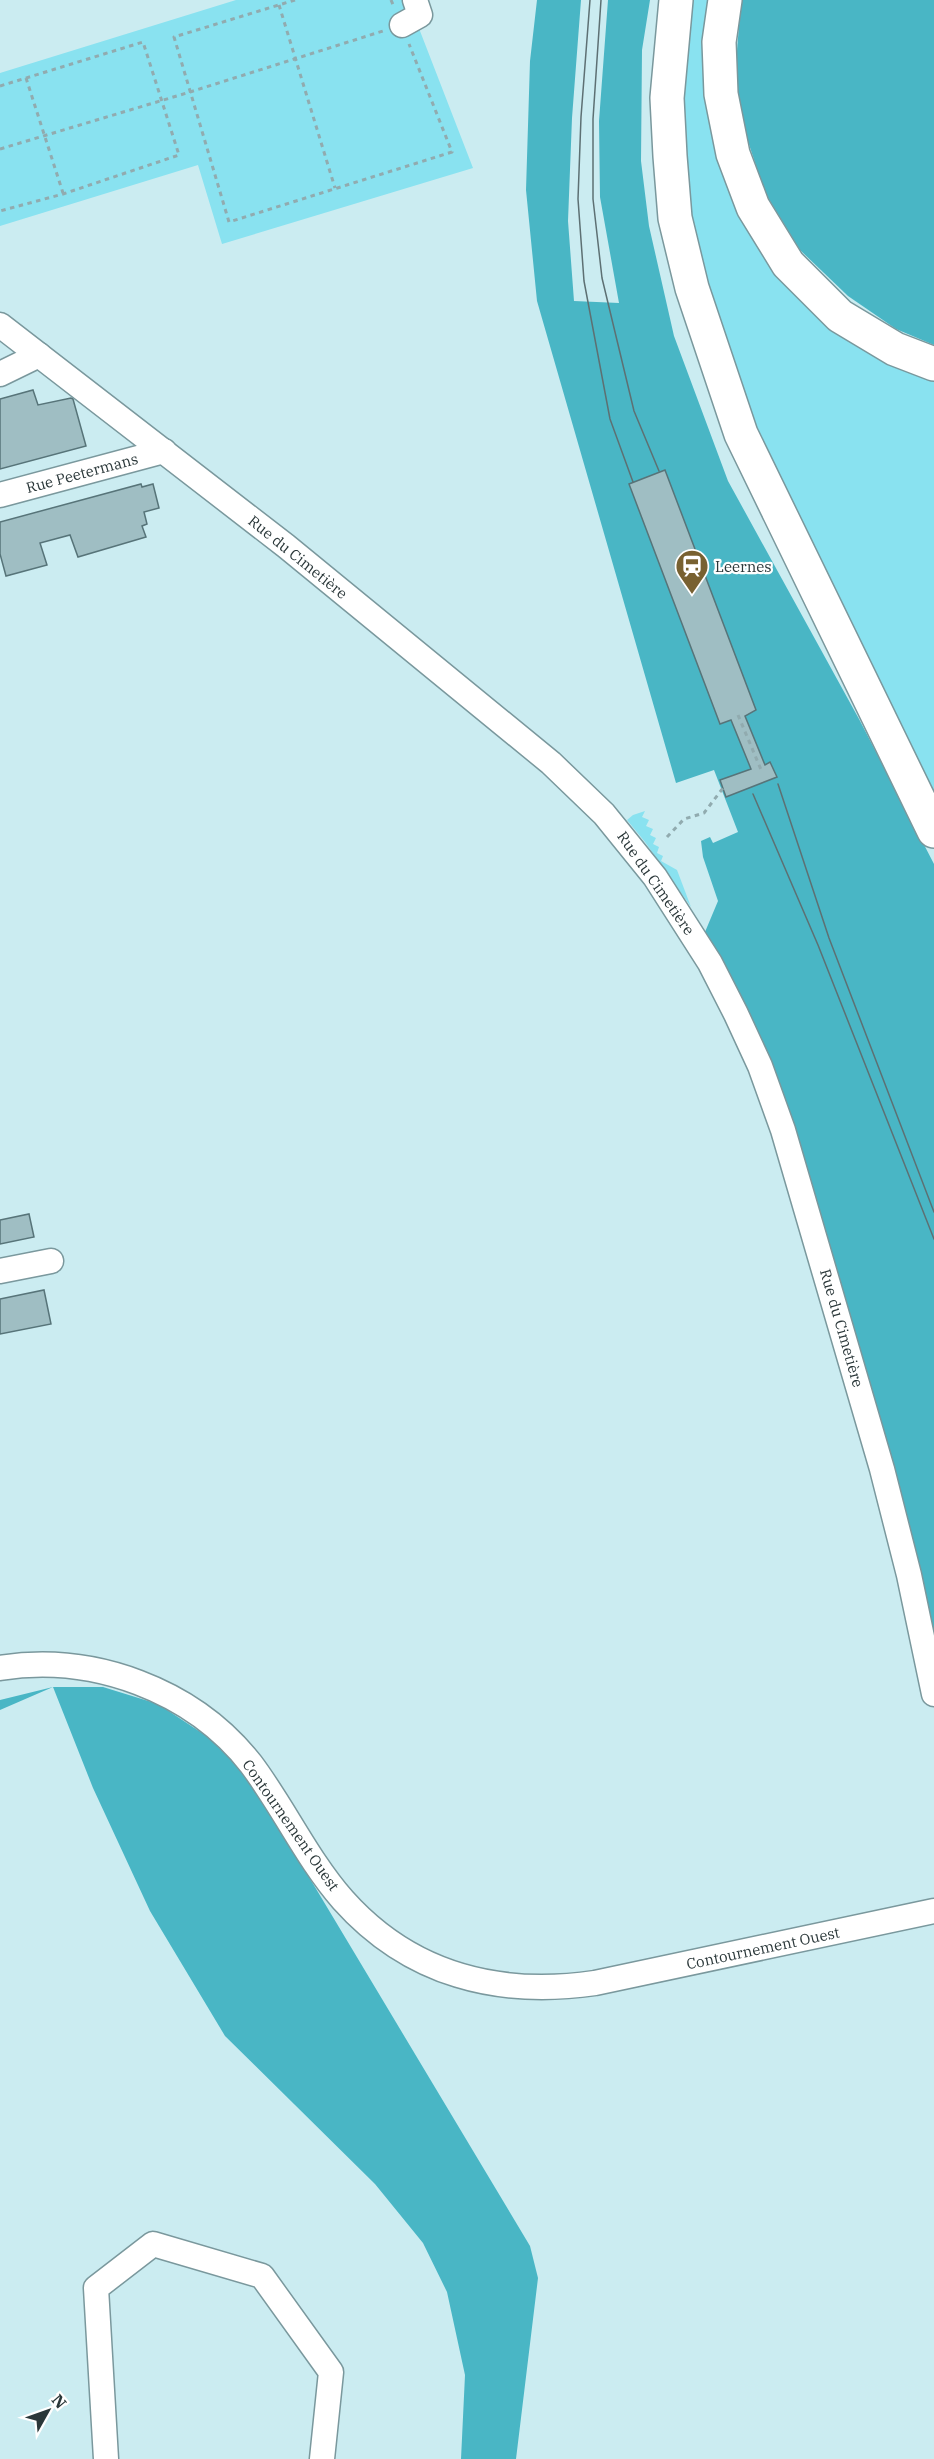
<svg xmlns="http://www.w3.org/2000/svg" width="934" height="2459" font-family="'IBM Plex Serif',serif">
	<rect width="100%" height="100%" fill="#cbecf1"/>
	<!-- green -->
	<g fill="#89e2f0">
		<polygon points="236,0 408,0 473,168 222,244 198,165 0,226 0,73"/>
		<polygon points="688,0 715,0 711,83 782,265 934,373 934,809 761,449 693,250 682,174 684,25"/>
		<polygon points="645,811 642,817 649,820 646,826 653,829 650,835 656,838 653,844 659,847 657,853 663,856 661,861 677,870 691,907 645,842 627,820 633,815"/>
	</g>
	<!-- forest -->
	<g fill="#49b6c5">
		<polygon points="537,0 581,0 572,118 568,221 574,301 619,303 600,197 599,121 608,0 650,0 642,50 641,161 649,226 674,336 728,481 859,719 934,864 934,1654 860,1358 706,942 705,932 718,901 703,857 701,841 710,837 713,843 738,832 714,770 676,783 537,301 526,190 530,61"/>
		<polygon points="741,0 934,0 934,345 896,329 848,296 800,250 765,193 741,120 735,76"/>
		<polygon points="53,1687 0,1710 0,1700 53,1687 103,1687 158,1704 208,1737 250,1779 279,1827 530,2246 538,2278 516,2459 461,2459 465,2375 447,2292 423,2243 375,2184 225,2036 150,1911 93,1788"/>
	</g>
	<!-- building -->
	<g fill="#9fbec3" stroke="#577479" stroke-width="1.5">
		<polygon points="33,390 38,405 71,398 73,399 86,446 0,469 0,399"/>
		<polygon points="665,470 756,710 745,716 765,765 770,762 777,777 726,797 720,780 751,769 731,720 720,724 629,484"/>
		<polygon points="141,484 142,487 153,484 159,508 144,512 147,524 142,526 146,537 78,557 70,535 40,543 47,565 6,576 0,554 0,522"/>
		<polygon points="29,1214 34,1237 0,1244 0,1220"/>
		<polygon points="44,1290 51,1324 0,1334 0,1299"/>
	</g>
	<g fill="none" stroke-linecap="round" stroke-linejoin="round">
		<defs>
			<g id="minor">
				<polyline points="402,25 420,15 415,0"/>
				<polyline points="0,325 286,546 551,763 604,814 655,877 710,963 736,1014 760,1066 783,1130 882,1469 909,1575 934,1694"/>
				<polyline points="0,374 39,355"/>
				<polyline points="0,495 164,451"/>
				<polyline points="0,1271 51,1261"/>
				<path d="M0,1668C93,1653 193,1690 251,1764C284,1808 307,1859 343,1900C410,1975 498,1997 595,1983L934,1911"/>
				<polyline points="106,2459 96,2288 153,2244 262,2276 331,2372 322,2459"/>
			</g>
			<g id="highway">
				<polyline points="676,0 667,98 670,156 675,218 692,288 741,434 934,831"/>
				<polyline points="725,0 719,42 721,94 733,154 753,207 788,264 840,316 895,349 934,364"/>
			</g>
		</defs>
		<!-- minor casing -->
		<use href="#minor" stroke="#7a989d" stroke-width="27"/>
		<!-- highway casing -->
		<use href="#highway" stroke="#7a989d" stroke-width="36"/>
		<!-- path -->
		<g stroke="#91abaf" stroke-width="3" stroke-dasharray="4.5 4.5" stroke-linecap="butt">
			<polyline points="295,0 174,37 229,222 452,152 409,44"/>
			<polyline points="391,0 394,7"/>
			<polyline points="279,5 335,188"/>
			<polyline points="26,78 63,193"/>
			<polyline points="0,86 143,42 179,155 63,194 0,211"/>
			<polyline points="0,149 190,92 383,31"/>
			<polyline points="738,715 762,772"/>
			<polyline points="667,837 684,819 704,813 723,788"/>
		</g>
		<!-- minor -->
		<use href="#minor" stroke="#fff" stroke-width="24"/>
		<!-- highway -->
		<use href="#highway" stroke="#fff" stroke-width="33"/>
		<!-- tram -->
		<g stroke="#5d7073" stroke-width="1.5">
			<polyline points="590,0 581,117 578,199 584,281 610,419 633,482"/>
			<polyline points="601,0 593,119 593,199 602,278 634,411 659,471"/>
			<polyline points="778,784 829,938 934,1212"/>
			<polyline points="753,794 818,945 934,1239"/>
		</g>
	</g>
	<!-- icons -->
	<defs>
		<symbol id="station-pin" viewBox="-11 -11 22 30"><path d="M0 17L-7.5 6A9.5 9.5 0 1 1 7.5 6Z" fill="#786131" stroke="#fff"/><path d="M-3-6H3Q5-6 5-4V2Q5 4 3 4L4.5 6H3L1.5 4h-3L-3 6H-4.5L-3 4Q-5 4-5 2V-4Q-5-6-3-6ZM-3.5-4v3h7v-3ZM-3.5 1v1.5H-2V1ZM2 1v1.5H3.5V1Z" fill="#fff"/></symbol>
	</defs>
	<g fill-rule="evenodd">
		<use href="#station-pin" x="673" y="547" width="38" height="52"/>
	</g>
	<g text-anchor="middle" dominant-baseline="central" stroke-width="4.5" stroke-linejoin="round" paint-order="stroke">
		<!-- street labels -->
		<g font-size="15" fill="#2a3739" stroke="#fff">
			<text transform="translate(82 473) rotate(-15)">Rue Peetermans</text>
			<text transform="translate(298 557) rotate(39)">Rue du Cimetière</text>
			<text transform="translate(656 883) rotate(55)">Rue du Cimetière</text>
			<text transform="translate(842 1328) rotate(74)">Rue du Cimetière</text>
			<text transform="translate(291 1825) rotate(55)">Contournement Ouest</text>
			<text transform="translate(763 1948) rotate(-12)">Contournement Ouest</text>
		</g>
		<!-- poi labels -->
		<g font-size="15" fill="#2a3739" stroke="#fff" text-anchor="start">
			<text x="715" y="566">Leernes</text>
		</g>
	</g>
	<!-- north arrow -->
	<g transform="translate(48 2411) rotate(50)" stroke="#ffffff" stroke-width="4.5" paint-order="stroke">
	<path d="M0-4.5L10 22L0 15L-10 22Z" fill="#2a3739"/>
	<text y="-9" font-size="16" font-weight="bold" text-anchor="middle" fill="#2a3739">N</text>
	</g>
</svg>
